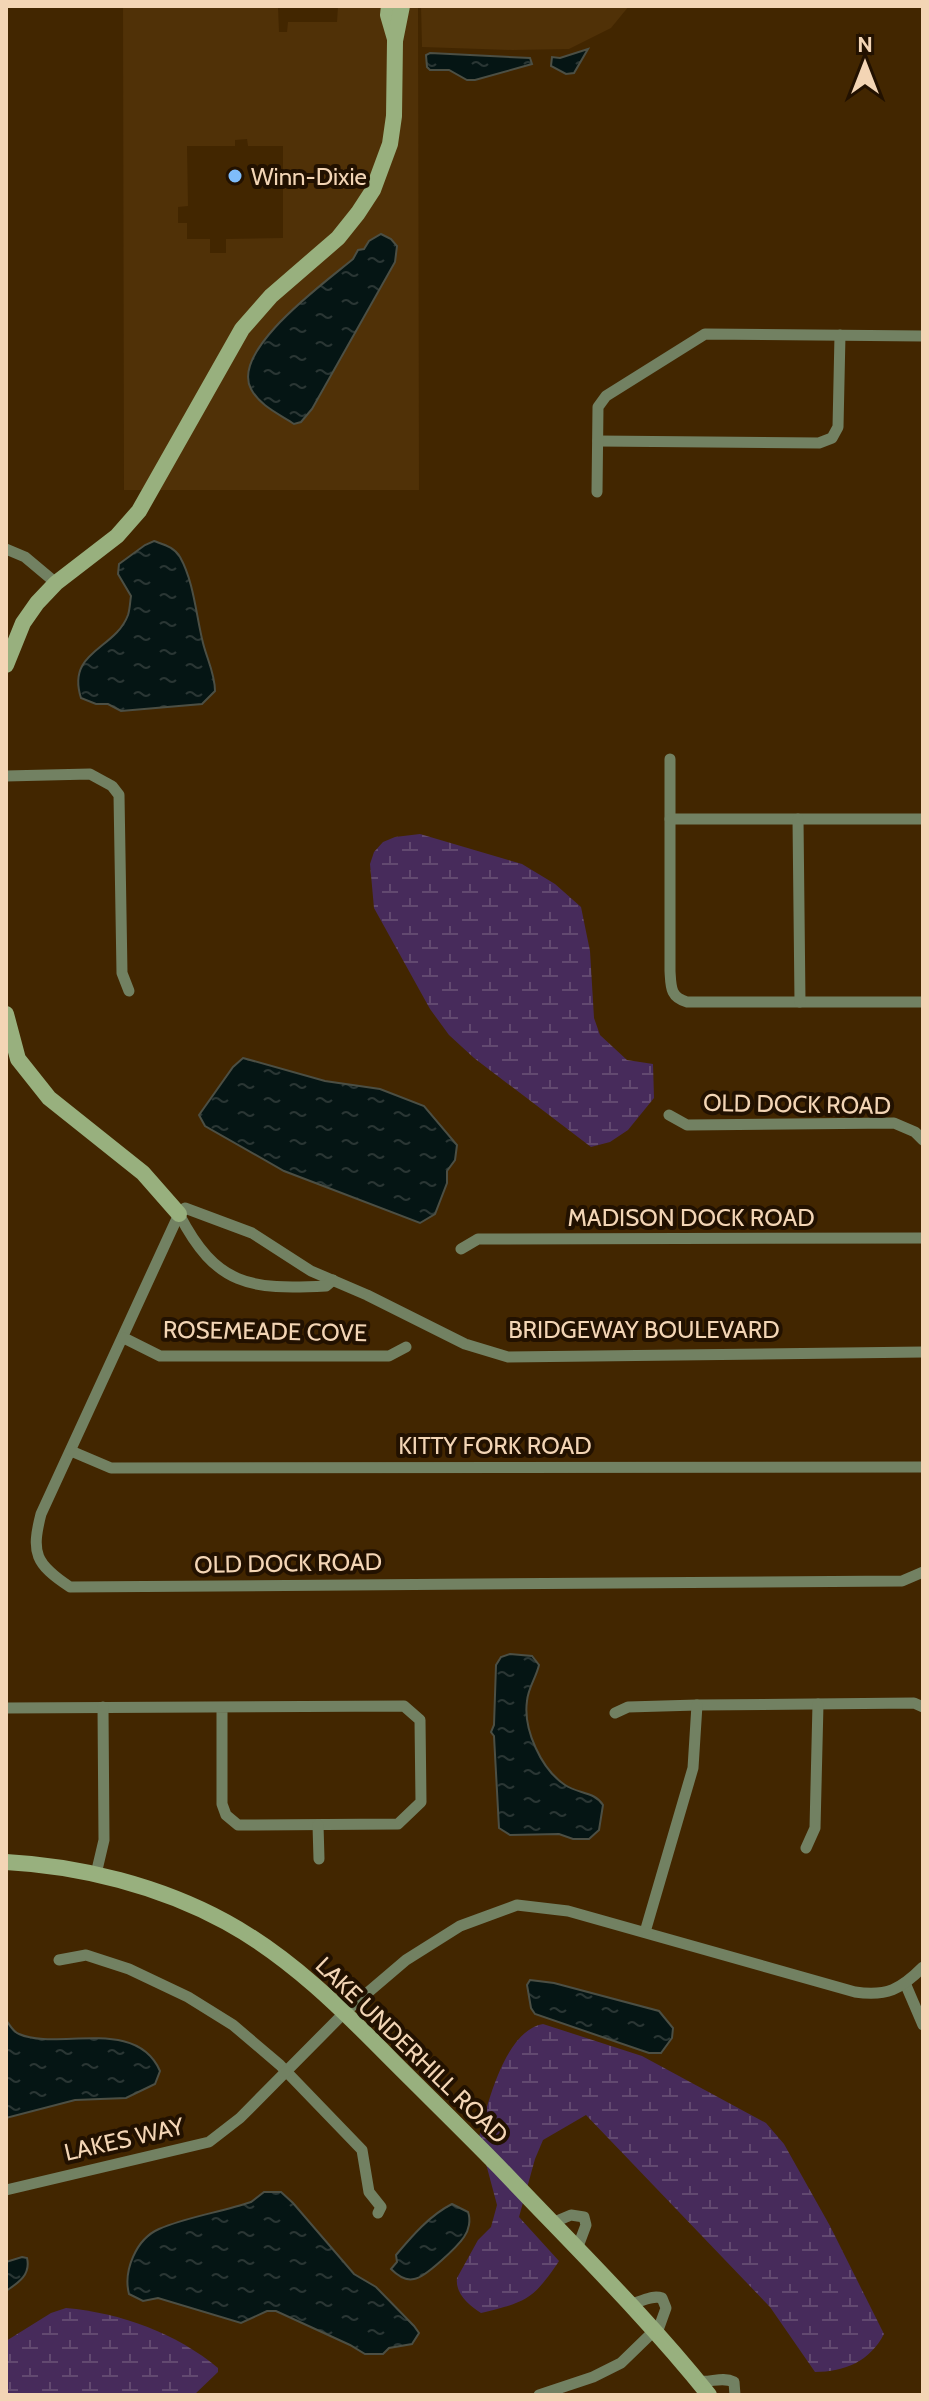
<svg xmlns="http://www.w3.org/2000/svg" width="929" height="2401" font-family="Cabin,sans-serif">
	<defs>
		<pattern id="wetland-marsh" width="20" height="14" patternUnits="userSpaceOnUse" patternTransform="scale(2)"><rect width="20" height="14" fill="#472b5b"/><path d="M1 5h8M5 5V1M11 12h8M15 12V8" fill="none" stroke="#624970"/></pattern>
		<pattern id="water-ripples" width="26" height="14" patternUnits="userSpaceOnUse" patternTransform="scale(2)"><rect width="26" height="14" fill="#051514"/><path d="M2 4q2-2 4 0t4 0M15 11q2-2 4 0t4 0" fill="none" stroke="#2a3634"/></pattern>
	</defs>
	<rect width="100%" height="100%" fill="#422600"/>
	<!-- built -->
	<g fill="#503107" fill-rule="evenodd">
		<path d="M123,6H278L279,32H287L288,22H337L338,6H418L419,490H124ZM247,139L248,146H283V238L226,239V253H210V239H187V223H178V207L188,206L187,146H235V140Z"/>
		<polygon points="421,6 629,6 611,28 569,49 512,50 422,47"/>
	</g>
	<!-- wetland -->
	<g fill="url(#wetland-marsh)">
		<polygon points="420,834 522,864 555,884 581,907 590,951 594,1018 600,1035 627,1060 653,1064 654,1098 628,1130 610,1142 591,1147 474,1058 449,1035 430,1009 374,908 370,864 374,852 383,842 395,837"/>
		<path d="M543,2024L642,2056L766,2123L784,2144L830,2226L884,2334C870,2361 845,2372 815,2372L770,2307L586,2115L543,2140L535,2159L519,2217L559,2261C533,2300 526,2302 481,2313C469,2305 455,2294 457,2278L478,2240L491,2227L497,2205L485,2160L476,2151C484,2116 502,2031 543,2024Z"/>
		<path d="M66,2308C121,2313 176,2333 218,2368V2372L194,2395H6V2341L51,2313Z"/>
	</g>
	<!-- water -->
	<g fill="url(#water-ripples)" stroke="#4c4f44" stroke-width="2">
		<polygon points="588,49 574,73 566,74 551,66 552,57 560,58"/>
		<polygon points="430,53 530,58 532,64 475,80 467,80 449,70 430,70 427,67 426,55"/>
		<path d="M381,234L391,239L397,246L395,262L312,409L301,422L294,424C279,414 260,406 251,389C230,350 327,281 353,259L358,250L364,249L369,241Z"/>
		<path d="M154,541C165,545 174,547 180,557C194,582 196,615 203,643C207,659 215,674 215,691L202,704L121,711L108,704H96L81,698C66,651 115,650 128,615C130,609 130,602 131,596L118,574L119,564L145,545Z"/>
		<polygon points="243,1058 325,1081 380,1089 424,1106 457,1145 455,1160 447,1171 447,1183 435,1214 420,1223 284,1171 205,1126 199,1115 233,1067"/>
		<path d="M510,1654L532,1656L539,1665C536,1678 528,1688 527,1701C523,1729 541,1769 565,1785C578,1794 594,1791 603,1805L599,1830L589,1839H573L559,1834L510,1835L499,1828L494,1736L491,1732L494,1725L496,1665L501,1657Z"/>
		<polygon points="530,1980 554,1983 659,2011 673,2028 672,2038 661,2053 649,2053 535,2014 531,2008 527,1985"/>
		<path d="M6,2020C10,2025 13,2032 19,2034C57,2051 136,2016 160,2071L155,2084L126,2098L75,2100L6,2118Z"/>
		<path d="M264,2192H281L293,2203L354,2274L376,2287L414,2326L419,2333L412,2344L389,2348L383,2354H365L350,2345L276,2311H267L241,2323L158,2298L143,2301L129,2294C123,2271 136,2239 159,2229C186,2217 222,2212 251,2202Z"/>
		<path d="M452,2204L468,2212C471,2220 469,2230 464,2237C458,2246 425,2278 414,2279C406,2281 397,2275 391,2269L397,2262L396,2255C412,2236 430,2215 452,2204Z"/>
		<path d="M22,2257L27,2258C31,2275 18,2283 6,2291V2262Z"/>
	</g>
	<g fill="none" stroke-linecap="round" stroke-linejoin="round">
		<!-- street -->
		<g stroke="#728162" stroke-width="11">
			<polyline points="598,441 819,443 832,438 838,427 840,335"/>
			<polyline points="597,492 598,407 606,396 705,334 923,336"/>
			<polyline points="6,549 25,557 56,583"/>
			<path d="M670,759V971C671,987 670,997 687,1002H923"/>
			<polyline points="6,776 90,774 112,786 119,795 122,973 129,991"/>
			<polyline points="670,819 923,819"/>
			<polyline points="798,819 800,1002"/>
			<polyline points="669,1115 687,1125 894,1123 915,1132 923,1140"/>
			<path d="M179,1214L41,1514C31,1553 35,1564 70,1587L902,1581L923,1572"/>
			<polyline points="179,1214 185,1208 252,1233 311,1271 367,1295 465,1344 508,1357 923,1352"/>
			<path d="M179,1214C216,1286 250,1290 326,1286L333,1280"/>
			<polyline points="461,1249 478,1239 923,1238"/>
			<polyline points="124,1338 160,1356 389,1356 406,1347"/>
			<polyline points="71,1451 111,1468 923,1467"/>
			<polyline points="6,1708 404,1706 420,1720 421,1802 398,1824 238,1825 226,1815 222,1804 222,1707"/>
			<polyline points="615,1713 628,1707 697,1705 914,1703 923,1707"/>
			<polyline points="318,1825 319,1859"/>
			<polyline points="806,1848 815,1828 818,1704"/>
			<polyline points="96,1874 104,1840 103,1707"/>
			<polyline points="645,1932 693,1768 697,1705"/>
			<polyline points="59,1960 86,1955 129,1969 188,1997 233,2025 280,2065 362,2150 369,2192 381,2207 378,2213"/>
			<polyline points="905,1983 923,2025"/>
			<path d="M6,2190L209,2142L240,2118L345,2012L406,1960L460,1926L517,1905L568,1911L855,1992C887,1997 901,1989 923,1967"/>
			<polyline points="552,2223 571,2215 584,2217 586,2225 577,2249"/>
			<path d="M629,2304C641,2303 651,2294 662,2298L666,2308L657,2333"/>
			<path d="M698,2381C711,2383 722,2376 734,2382L735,2395"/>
			<polyline points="539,2395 593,2377 621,2363 655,2330"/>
		</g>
		<!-- secondary -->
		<g stroke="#98b07e" stroke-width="16">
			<polyline points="389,6 388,15 395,39"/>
			<polyline points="6,665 23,623 37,603 56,583 117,536 139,511 242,329 271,296 338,238 358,213 373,190 390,144 394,116 395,41 402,6"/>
			<polyline points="6,1014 18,1059 49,1098 143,1173 179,1214"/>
			<path d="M6,1862C81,1866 160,1886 226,1922C290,1957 343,2010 393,2061C429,2097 465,2132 500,2168C571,2243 645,2315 709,2395"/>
		</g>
	</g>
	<!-- markers -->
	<circle fill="#7fbdfa" stroke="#210" stroke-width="3" cx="235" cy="176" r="8"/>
	<g text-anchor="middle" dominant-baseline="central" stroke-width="8" stroke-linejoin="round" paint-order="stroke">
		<!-- poi labels -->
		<g font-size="24" fill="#f3d5b5" stroke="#210" text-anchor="start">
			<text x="251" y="176">Winn-Dixie</text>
		</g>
		<!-- street labels -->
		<g font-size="24" fill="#f3d5b5" stroke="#210">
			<text transform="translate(797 1104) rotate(1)">OLD DOCK ROAD</text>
			<text x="691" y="1217">MADISON DOCK ROAD</text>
			<text x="644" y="1329">BRIDGEWAY BOULEVARD</text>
			<text transform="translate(265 1331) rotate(1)">ROSEMEADE COVE</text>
			<text x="495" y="1445">KITTY FORK ROAD</text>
			<text transform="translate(288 1563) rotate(-1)">OLD DOCK ROAD</text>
			<text transform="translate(412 2050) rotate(44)">LAKE UNDERHILL ROAD</text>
			<text transform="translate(124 2139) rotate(-13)">LAKES WAY</text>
		</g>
	</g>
	<!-- border -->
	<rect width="929" height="2401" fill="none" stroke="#f3d5b5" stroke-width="16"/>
	<!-- north arrow -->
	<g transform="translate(865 64)" stroke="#221100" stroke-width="6" paint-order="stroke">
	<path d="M0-6L14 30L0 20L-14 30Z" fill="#f3d5b5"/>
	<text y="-12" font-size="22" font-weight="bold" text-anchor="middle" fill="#f3d5b5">N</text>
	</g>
</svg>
